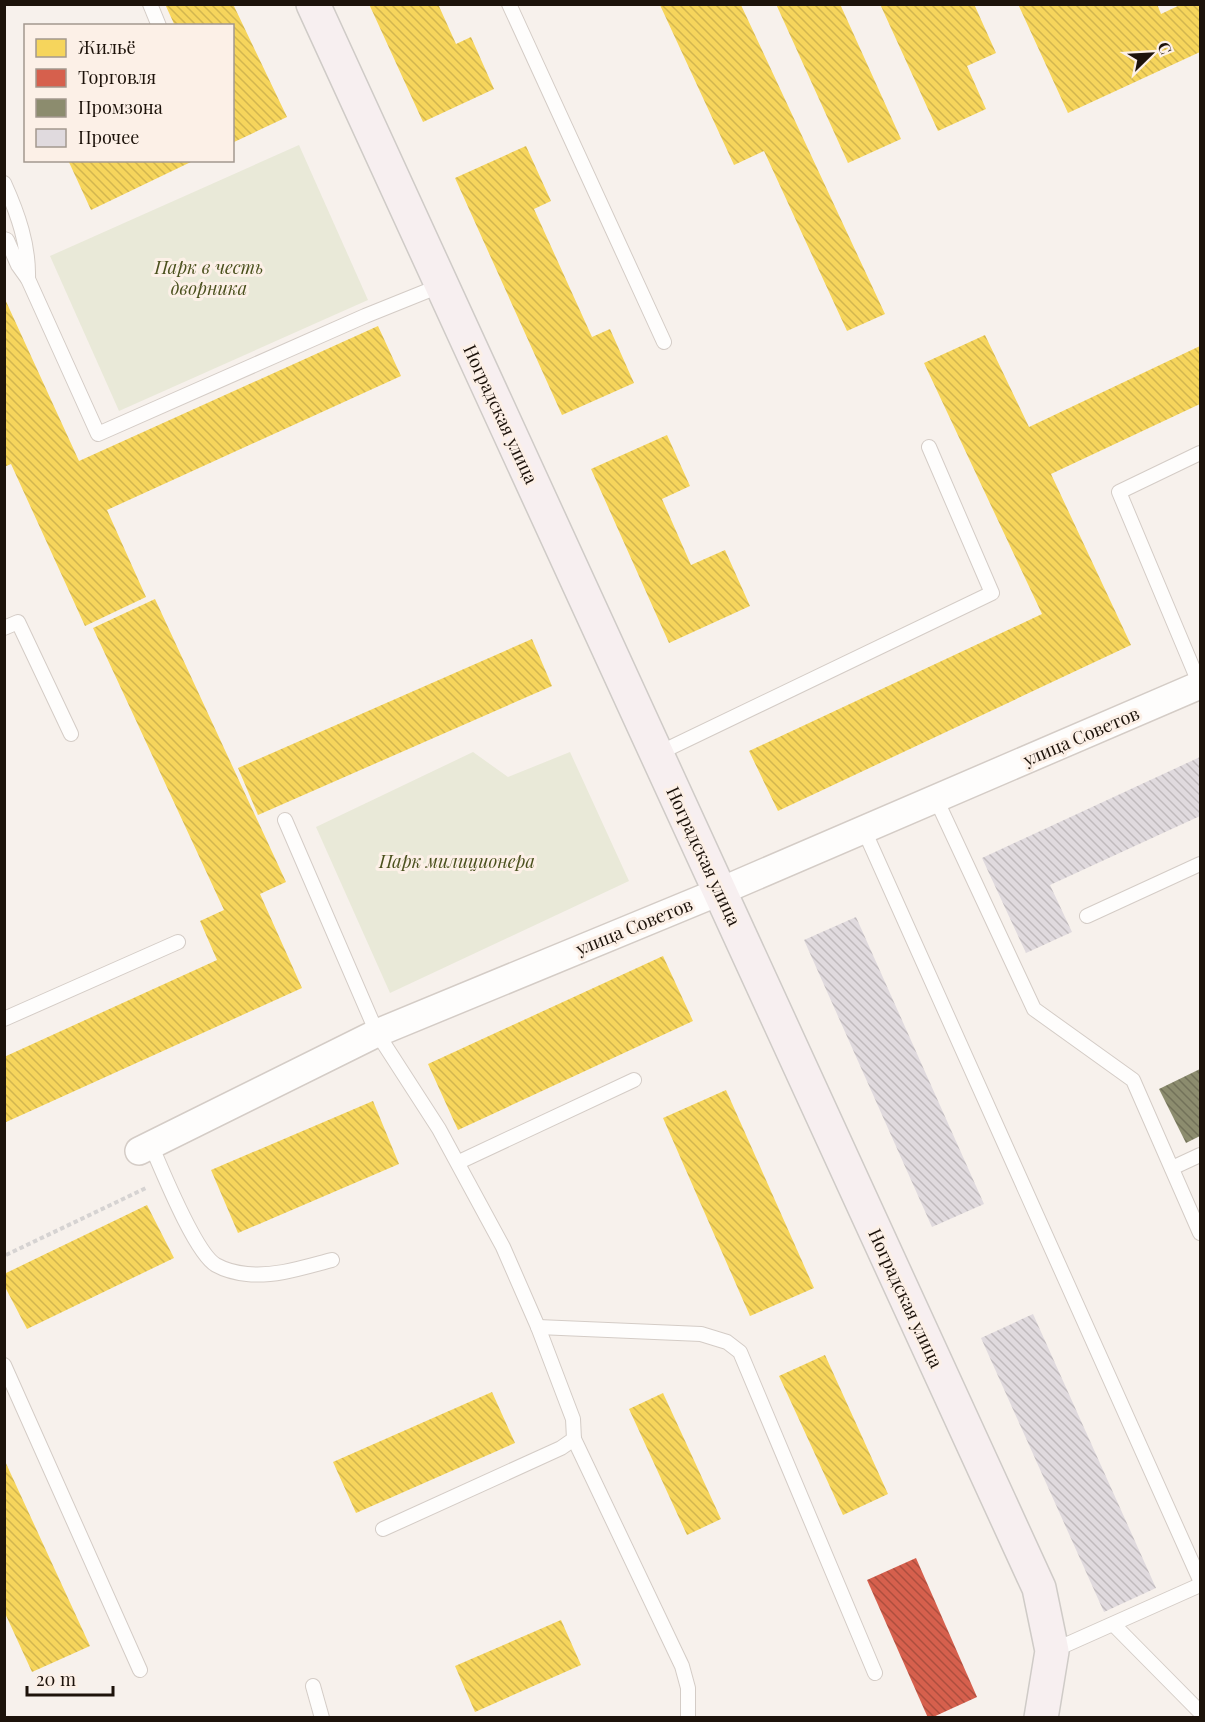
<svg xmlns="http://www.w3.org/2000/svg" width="1205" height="1722" font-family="'Playfair Display',serif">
	<defs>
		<pattern id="homes-back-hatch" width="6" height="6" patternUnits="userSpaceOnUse" patternTransform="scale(1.5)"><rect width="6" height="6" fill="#f6d55c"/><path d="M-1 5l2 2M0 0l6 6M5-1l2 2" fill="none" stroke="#d2b64f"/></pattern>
		<pattern id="shops-back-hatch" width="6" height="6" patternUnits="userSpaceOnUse" patternTransform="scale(1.5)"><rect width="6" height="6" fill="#d6604d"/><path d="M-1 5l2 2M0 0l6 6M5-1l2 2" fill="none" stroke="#ad4e3e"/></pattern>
		<pattern id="industry-back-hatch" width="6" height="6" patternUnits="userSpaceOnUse" patternTransform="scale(1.5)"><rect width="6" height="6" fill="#8c8c6e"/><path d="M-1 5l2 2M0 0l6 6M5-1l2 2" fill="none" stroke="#727159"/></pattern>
		<pattern id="building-back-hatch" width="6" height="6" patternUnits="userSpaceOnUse" patternTransform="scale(1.5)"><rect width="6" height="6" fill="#e0dade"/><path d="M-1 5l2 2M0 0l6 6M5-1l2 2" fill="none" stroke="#c0babd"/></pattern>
	</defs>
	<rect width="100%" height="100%" fill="#f7f1ec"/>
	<!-- green -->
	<g fill="#e9e9d8">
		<polygon points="299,145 368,300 119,411 50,256"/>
		<polygon points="473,752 508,777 570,752 629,881 390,993 316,827"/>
	</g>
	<!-- homes -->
	<g fill="url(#homes-back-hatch)">
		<polygon points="165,4 233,4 287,117 232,143 232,26 175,26"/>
		<polygon points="369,4 438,4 456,44 471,37 494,89 423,122"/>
		<polygon points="776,4 840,4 901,139 848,163"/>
		<polygon points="880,4 974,4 996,53 967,66 986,109 938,131"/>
		<polygon points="1018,4 1157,4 1161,14 1182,4 1200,4 1200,52 1068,113"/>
		<polygon points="660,5 741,5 885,314 847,331 764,151 734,165"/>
		<polygon points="526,146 551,201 534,209 592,337 610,329 634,383 562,415 455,178"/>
		<polygon points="68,160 195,160 91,210"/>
		<polygon points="4,297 79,461 378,326 401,376 107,510 146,597 85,626 11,464 4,467"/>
		<polygon points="985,335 1029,427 1200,346 1200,404 1051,474 1131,645 778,811 749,751 1042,614 924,363"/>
		<polygon points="667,435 690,486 662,499 691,565 725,550 750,606 669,643 591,469"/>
		<polygon points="155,599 286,882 260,894 302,988 4,1123 4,1057 217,960 200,921 224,910 93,628"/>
		<polygon points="532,639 552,686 258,815 238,768"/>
		<polygon points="663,956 693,1021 458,1130 428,1064"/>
		<polygon points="726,1090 814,1288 750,1316 663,1118"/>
		<polygon points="373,1101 399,1164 238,1233 211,1170"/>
		<polygon points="147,1205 174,1258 27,1329 4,1285 4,1274"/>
		<polygon points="825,1355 888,1494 843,1515 779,1376"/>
		<polygon points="492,1392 515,1443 356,1513 333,1462"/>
		<polygon points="663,1393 721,1519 687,1535 629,1409"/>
		<polygon points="4,1459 90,1646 32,1672 4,1611"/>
		<polygon points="561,1620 581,1665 475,1712 455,1666"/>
	</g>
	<!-- shops -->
	<polygon fill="url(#shops-back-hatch)" points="916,1558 977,1697 931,1718 928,1718 867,1580"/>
	<!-- industry -->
	<polygon fill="url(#industry-back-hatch)" points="1200,1069 1200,1136 1186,1143 1159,1089"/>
	<!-- building -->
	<g fill="url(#building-back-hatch)">
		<polygon points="1200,757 1200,816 1050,885 1072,932 1026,953 982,858"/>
		<polygon points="856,917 984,1204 932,1227 804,940"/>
		<polygon points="1033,1314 1156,1588 1104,1612 981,1338"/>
	</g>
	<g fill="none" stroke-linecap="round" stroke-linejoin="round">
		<defs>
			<g id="service">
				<polyline points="150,4 159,26"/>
				<polyline points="509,4 664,342"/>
				<path d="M4,183C18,214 29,245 28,279"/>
				<polyline points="4,239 7,240 18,265 28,279 98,434 365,316 442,285"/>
				<polyline points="4,628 18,622 71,734"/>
				<polyline points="1200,685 1119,492 1200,453"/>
				<polyline points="657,754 992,593 929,447"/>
				<polyline points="936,799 1034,1009 1133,1080 1200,1233"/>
				<polyline points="285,820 377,1033 439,1129 503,1247 538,1327 573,1419 574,1439 561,1448 383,1529"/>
				<polyline points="864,830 1200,1580"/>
				<polyline points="1087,916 1200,864"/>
				<polyline points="4,1019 178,942"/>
				<path d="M151,1145C162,1170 195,1253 216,1265C225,1270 237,1273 247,1274C275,1277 305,1267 332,1260"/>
				<polyline points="459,1162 634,1080"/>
				<polyline points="1172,1168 1200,1155"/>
				<polyline points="538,1327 701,1334 727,1342 740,1352 875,1673"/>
				<polyline points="4,1365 140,1670"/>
				<polyline points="574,1439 682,1666 688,1688 688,1718"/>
				<polyline points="1114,1625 1200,1712"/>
				<polyline points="1052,1651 1200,1585"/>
				<polyline points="313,1686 322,1718"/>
			</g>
			<polyline id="minor" points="139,1151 377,1033 721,891 1200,685"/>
			<polyline id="primary" points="313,4 1039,1588 1052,1651 1041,1718"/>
		</defs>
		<!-- service casing -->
		<use href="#service" stroke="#d4ccc6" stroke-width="16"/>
		<!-- minor casing -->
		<use href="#minor" stroke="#d4ccc6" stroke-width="30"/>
		<!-- primary casing -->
		<use href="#primary" stroke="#cfcbc7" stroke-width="36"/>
		<!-- path -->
		<polyline stroke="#d6d3d2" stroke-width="4" stroke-dasharray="4.5 3" stroke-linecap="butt" points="6,1255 146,1188"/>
		<!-- service -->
		<use href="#service" stroke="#fefdfc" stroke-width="14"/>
		<!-- minor -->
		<use href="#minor" stroke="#fefdfc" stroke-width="27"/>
		<!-- primary -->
		<use href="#primary" stroke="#f7eff0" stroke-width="33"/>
	</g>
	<g text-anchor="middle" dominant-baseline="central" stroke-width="6" stroke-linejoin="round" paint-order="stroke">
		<!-- park labels -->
		<g font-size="18" font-style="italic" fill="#4b511e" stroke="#fcf0e7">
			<text x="209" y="267">Парк в честь<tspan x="209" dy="21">дворника</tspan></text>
			<text x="457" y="861">Парк милиционера</text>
		</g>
		<!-- street labels -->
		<g font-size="18" fill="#1d130b" stroke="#fcf0e7">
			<text transform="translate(501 414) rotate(65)">Ноградская улица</text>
			<text transform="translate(1081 736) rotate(-23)">улица Советов</text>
			<text transform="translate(704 856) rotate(65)">Ноградская улица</text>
			<text transform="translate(634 926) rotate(-22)">улица Советов</text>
			<text transform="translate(906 1298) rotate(65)">Ноградская улица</text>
		</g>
	</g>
	<!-- border -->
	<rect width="1205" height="1722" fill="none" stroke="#1d130b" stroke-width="12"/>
	<!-- legend -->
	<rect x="24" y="24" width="210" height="138" fill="#fcf0e7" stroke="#a3988f" stroke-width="1.5"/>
	<rect x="36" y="39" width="30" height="18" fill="#f6d55c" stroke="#a3988f" stroke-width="1.5"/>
	<text x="78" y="54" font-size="18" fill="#1d130b">Жильё</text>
	<rect x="36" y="69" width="30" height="18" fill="#d6604d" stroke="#a3988f" stroke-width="1.5"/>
	<text x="78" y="84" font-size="18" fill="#1d130b">Торговля</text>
	<rect x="36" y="99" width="30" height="18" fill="#8c8c6e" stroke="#a3988f" stroke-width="1.5"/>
	<text x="78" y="114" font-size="18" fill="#1d130b">Промзона</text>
	<rect x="36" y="129" width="30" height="18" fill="#e0dade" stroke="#a3988f" stroke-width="1.5"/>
	<text x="78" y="144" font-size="18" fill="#1d130b">Прочее</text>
	<!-- north arrow -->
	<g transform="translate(1151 54) rotate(66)" stroke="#fcf0e7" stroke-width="4.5" paint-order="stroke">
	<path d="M0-4.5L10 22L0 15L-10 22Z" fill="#1d130b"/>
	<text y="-9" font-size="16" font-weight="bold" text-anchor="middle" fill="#1d130b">С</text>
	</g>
	<!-- scale -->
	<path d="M27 1686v9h86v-9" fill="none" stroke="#1d130b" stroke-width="3"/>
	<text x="36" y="1686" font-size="18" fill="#1d130b" stroke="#fcf0e7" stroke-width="4.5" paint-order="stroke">20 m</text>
</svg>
